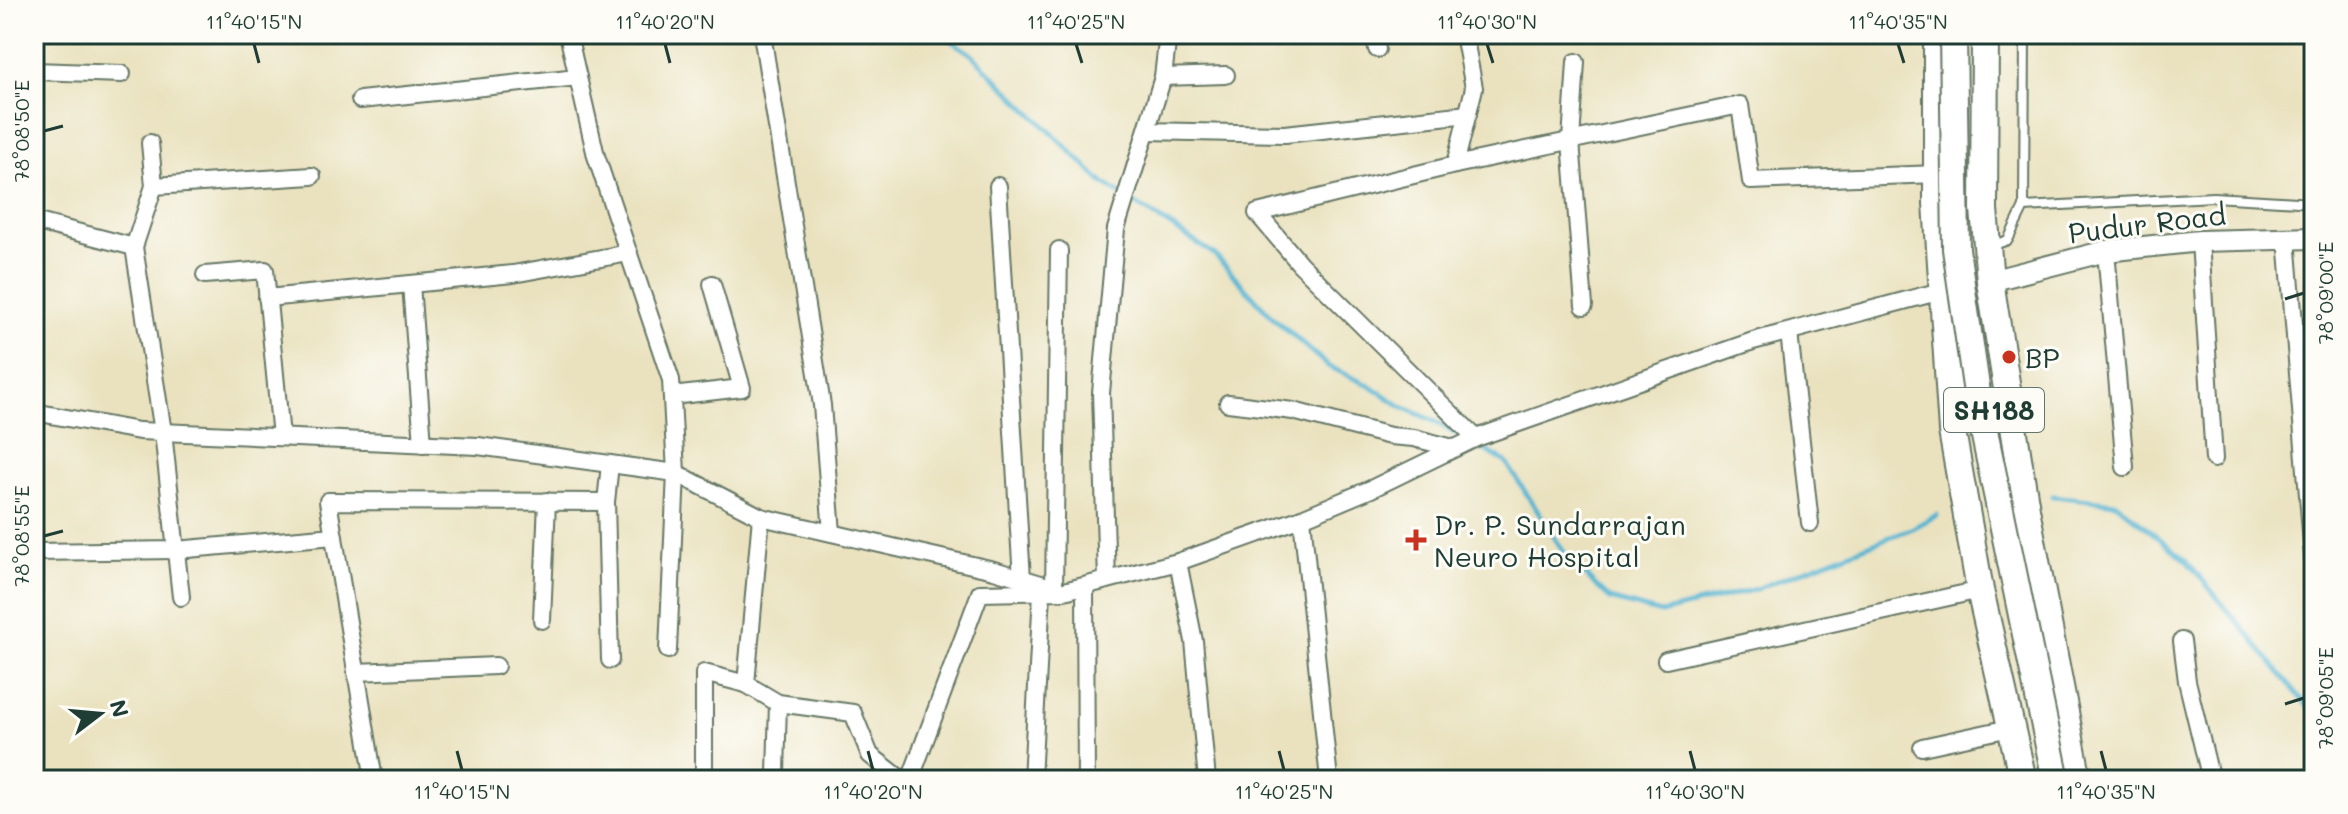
<svg xmlns="http://www.w3.org/2000/svg" width="2348" height="814" font-family="Mali,sans-serif">
	<rect width="100%" height="100%" fill="#fdfcf7"/>
	<filter id="ink" filterUnits="userSpaceOnUse"><feTurbulence type="fractalNoise" baseFrequency=".0125" numOctaves="2"/><feDisplacementMap in="SourceGraphic" scale="16" xChannelSelector="R" yChannelSelector="G"/><feConvolveMatrix kernelMatrix="1 2 1 2 8 2 1 2 1" color-interpolation-filters="sRGB"/></filter>
	<filter id="wash" filterUnits="userSpaceOnUse"><feTurbulence type="fractalNoise" baseFrequency=".006" numOctaves="4" result="noise"/><feDisplacementMap in="SourceGraphic" scale="32" xChannelSelector="R" yChannelSelector="G"/><feGaussianBlur stdDeviation="1.8" result="paint"/><feColorMatrix in="noise" values="0 0 0 0 0 0 0 0 0 0 0 0 0 0 0 0 0 1.4 0 .05"/><feComposite in="paint" operator="in"/></filter>
	<g filter="url(#wash)">
		<rect width="100%" height="100%" fill="#eae2bf"/>
		<g fill="none" stroke-linecap="round" stroke-linejoin="round">
			<!-- stream -->
			<g stroke="#51b2d0" stroke-width="5">
				<polyline points="941,34 971,54 1102,182 1214,254 1272,317 1328,366 1368,385 1403,407 1434,421 1506,462 1569,560 1610,599 1661,613 1756,589 1913,528 1937,515"/>
				<polyline points="2053,496 2116,503 2186,560 2314,714"/>
			</g>
		</g>
	</g>
	<g filter="url(#ink)">
		<g fill="none" stroke-linecap="round" stroke-linejoin="round">
			<defs>
				<g id="service">
					<polyline points="2024,207 2213,197 2314,203"/>
					<polyline points="1991,246 2008,240 2024,207 2025,34"/>
				</g>
				<g id="minor">
					<polyline points="568,34 596,156 671,380 676,473 668,650"/>
					<polyline points="762,34 822,405 832,533"/>
					<polyline points="1374,34 1377,49"/>
					<polyline points="1464,34 1474,88 1455,165 1740,105 1751,181 1938,174"/>
					<polyline points="1576,62 1571,141 1584,306"/>
					<polyline points="34,71 122,74"/>
					<polyline points="1163,77 1226,75"/>
					<polyline points="360,100 578,77"/>
					<polyline points="1147,131 1285,134 1468,114"/>
					<polyline points="1455,165 1257,213 1300,264 1476,438"/>
					<polyline points="154,186 312,176"/>
					<polyline points="998,186 1022,579"/>
					<polyline points="34,221 134,247 163,432 181,597"/>
					<polyline points="2287,238 2314,569"/>
					<polyline points="2200,241 2214,459"/>
					<polyline points="134,247 154,186 150,143"/>
					<polyline points="2106,251 2125,467"/>
					<polyline points="205,275 265,270 281,437"/>
					<polyline points="411,284 423,444"/>
					<polyline points="267,298 513,274 629,253"/>
					<polyline points="1789,332 1810,523"/>
					<polyline points="672,396 742,388 712,284"/>
					<polyline points="1228,403 1293,411 1390,436 1414,438 1453,448"/>
					<polyline points="34,412 139,431 478,446 676,473 761,517 994,570 1051,587"/>
					<polyline points="606,502 610,660"/>
					<polyline points="1302,518 1329,780"/>
					<polyline points="34,552 176,550 334,536"/>
					<polyline points="1178,562 1194,641 1207,780"/>
					<polyline points="1107,580 1101,393 1116,229 1163,77 1168,34"/>
					<polyline points="1085,586 1086,780"/>
					<polyline points="1054,588 1059,250"/>
					<polyline points="542,620 547,501"/>
					<polyline points="2182,641 2187,681 2211,780"/>
					<polyline points="1666,660 1980,590"/>
					<polyline points="356,672 496,666"/>
					<polyline points="746,684 761,517"/>
					<polyline points="778,703 776,773 780,780"/>
					<polyline points="1922,747 2010,728"/>
					<polyline points="374,780 328,501 606,502 610,464"/>
					<polyline points="704,780 704,673 746,684 778,703 853,713 870,755 902,780"/>
					<polyline points="910,780 980,593 1064,591 1178,562 1302,518 1371,489 1476,438 1753,341 1941,291"/>
					<polyline points="1032,780 1042,592"/>
				</g>
				<polyline id="tertiary" points="1990,281 2106,251 2200,241 2314,238"/>
				<g id="primary">
					<polyline points="1937,34 1937,203 1952,431 1980,590 2023,780"/>
					<polyline points="1985,34 1984,209 1990,281 2026,509 2078,780"/>
				</g>
			</defs>
			<!-- service casing -->
			<use href="#service" stroke="#667765" stroke-width="12"/>
			<!-- minor casing -->
			<use href="#minor" stroke="#667765" stroke-width="20"/>
			<!-- tertiary casing -->
			<use href="#tertiary" stroke="#667765" stroke-width="24"/>
			<!-- primary casing -->
			<use href="#primary" stroke="#667765" stroke-width="30"/>
			<!-- service -->
			<use href="#service" stroke="#fff" stroke-width="8"/>
			<!-- minor -->
			<use href="#minor" stroke="#fff" stroke-width="16"/>
			<!-- tertiary -->
			<use href="#tertiary" stroke="#fff" stroke-width="20"/>
			<!-- primary -->
			<use href="#primary" stroke="#fff" stroke-width="26"/>
			<defs>
				<polyline id="primary-bridge" points="1953,34 1956,249 1979,407 2056,780"/>
			</defs>
			<!-- primary-bridge casing -->
			<use href="#primary-bridge" stroke="#667765" stroke-width="30" stroke-linecap="butt"/>
			<!-- primary-bridge -->
			<use href="#primary-bridge" stroke="#fff" stroke-width="26"/>
		</g>
	</g>
	<!-- ticks -->
	<path fill="none" stroke="#1f3d34" stroke-width="3" d="M254,44L259,63M665,44L670,63M1076,44L1082,63M1487,44L1493,63M1898,44L1904,63M44,131L63,126M2285,299L2304,293M44,536L63,531M2285,704L2304,698M457,751L462,770M868,751L873,770M1279,751L1284,770M1690,751L1695,770M2101,751L2106,770"/>
	<!-- markers -->
	<g fill="#c8321e" stroke="#fdfcf7" stroke-width="3">
		<circle cx="2009" cy="357" r="8"/>
		<path d="M1412 528h8v8h8v8h-8v8h-8v-8h-8v-8h8z"/>
	</g>
	<g text-anchor="middle" dominant-baseline="central" stroke-width="6" stroke-linejoin="round" paint-order="stroke">
		<!-- shield labels -->
		<rect fill="#fdfcf7" stroke="#62766e" stroke-width="2" x="1944" y="388" width="100" height="44" rx="6"/>
		<g font-size="26" font-weight="bold" fill="#1f3d34">
			<text x="1994" y="410">SH188</text>
		</g>
		<!-- street labels -->
		<g font-size="28" fill="#1f3d34" stroke="#fdfcf7">
			<text transform="translate(2147 223) rotate(-7)">Pudur Road</text>
		</g>
		<!-- poi labels -->
		<g font-size="28" fill="#1f3d34" stroke="#fdfcf7" text-anchor="start">
			<text x="2025" y="357">BP</text>
			<text x="1434" y="524">Dr. P. Sundarrajan<tspan x="1434" dy="32">Neuro Hospital</tspan></text>
		</g>
	</g>
	<!-- margin -->
	<rect width="2348" height="814" fill="none" stroke="#fdfcf7" stroke-width="88"/>
	<!-- north arrow -->
	<g transform="translate(100 714) rotate(74)" stroke="#fdfcf7" stroke-width="6" paint-order="stroke">
	<path d="M0-6L14 30L0 20L-14 30Z" fill="#1f3d34"/>
	<text y="-12" font-size="22" font-weight="bold" text-anchor="middle" fill="#1f3d34">N</text>
	</g>
	<rect x="44" y="44" width="2260" height="726" fill="none" stroke="#1f3d34" stroke-width="3"/>
	<g font-size="20" text-anchor="middle" fill="#1f3d34">
		<text x="254" y="29">11°40'15"N</text>
		<text x="665" y="29">11°40'20"N</text>
		<text x="1076" y="29">11°40'25"N</text>
		<text x="1487" y="29">11°40'30"N</text>
		<text x="1898" y="29">11°40'35"N</text>
		<text transform="translate(22 131) rotate(-90)" y="7">78°08'50"E</text>
		<text transform="translate(2326 293) rotate(-90)" y="7">78°09'00"E</text>
		<text transform="translate(22 536) rotate(-90)" y="7">78°08'55"E</text>
		<text transform="translate(2326 698) rotate(-90)" y="7">78°09'05"E</text>
		<text x="462" y="799">11°40'15"N</text>
		<text x="873" y="799">11°40'20"N</text>
		<text x="1284" y="799">11°40'25"N</text>
		<text x="1695" y="799">11°40'30"N</text>
		<text x="2106" y="799">11°40'35"N</text>
	</g>
</svg>
